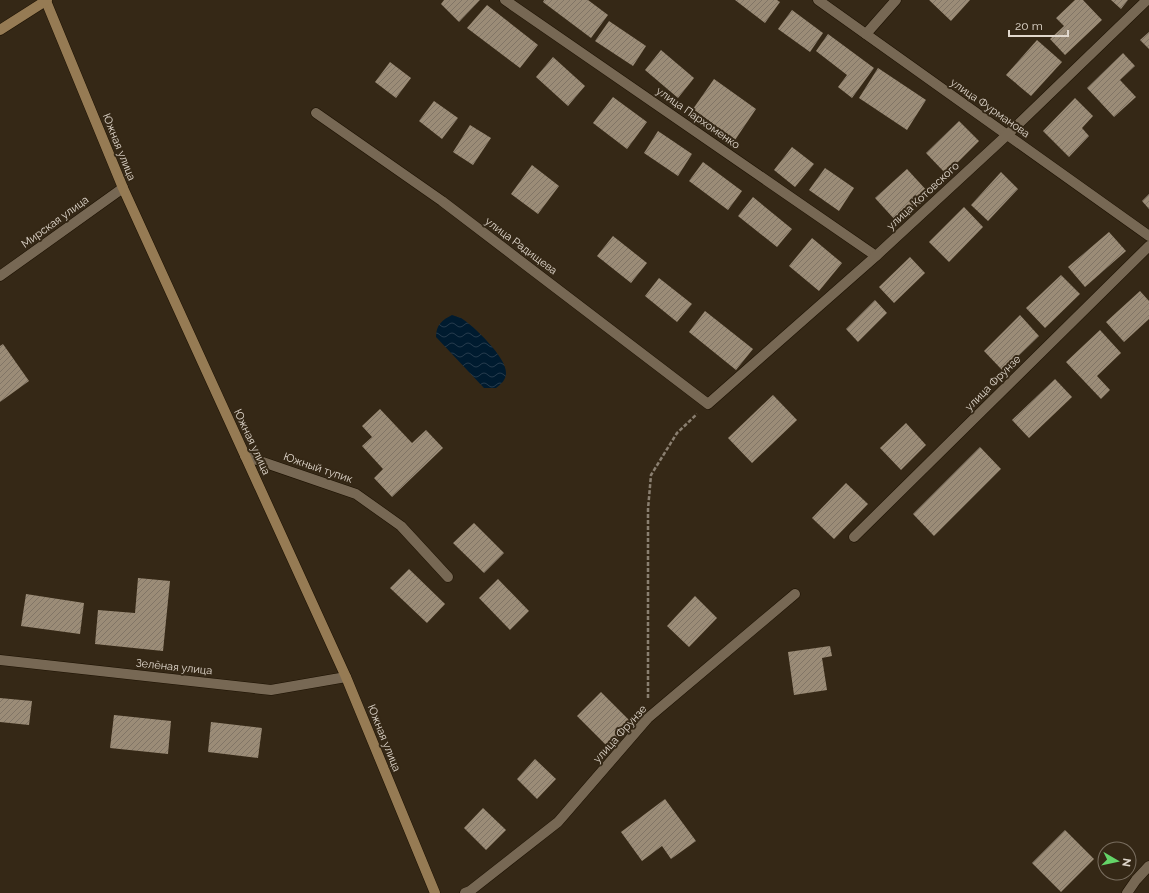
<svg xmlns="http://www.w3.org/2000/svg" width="1149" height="893" font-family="Raleway,sans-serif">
	<defs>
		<pattern id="water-waves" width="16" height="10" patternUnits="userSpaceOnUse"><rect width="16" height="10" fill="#001b2f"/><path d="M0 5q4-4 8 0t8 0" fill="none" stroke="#253b4c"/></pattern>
		<pattern id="building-hatch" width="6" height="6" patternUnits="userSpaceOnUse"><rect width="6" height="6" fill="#9b8c77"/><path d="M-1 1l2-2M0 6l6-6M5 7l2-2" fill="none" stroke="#817566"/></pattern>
	</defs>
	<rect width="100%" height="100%" fill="#352816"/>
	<!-- water -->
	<path fill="url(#water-waves)" d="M452,315C455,316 458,317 461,318C474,326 507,358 506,373C506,380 501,384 496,388H484L436,337C436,325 442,320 452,315Z"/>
	<!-- building -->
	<g fill="url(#building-hatch)">
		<polygon points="444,0 480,0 459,22 441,4"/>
		<polygon points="544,0 588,0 608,15 591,38 543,2"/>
		<polygon points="735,0 777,0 780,2 765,23"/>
		<polygon points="929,0 970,0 951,21"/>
		<polygon points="1075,0 1083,0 1102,20 1065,55 1050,39 1064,26 1056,18"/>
		<polygon points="1111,0 1128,0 1121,9"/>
		<polygon points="487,5 538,45 520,68 467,28"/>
		<polygon points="792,10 823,33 810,52 778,29"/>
		<polygon points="609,21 646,46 633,66 595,41"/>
		<polygon points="1149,32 1149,49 1140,40"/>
		<polygon points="828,34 874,68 852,98 838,87 847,75 816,51"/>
		<polygon points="1037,40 1062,62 1031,96 1006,75"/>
		<polygon points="661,50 694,78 678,98 645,70"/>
		<polygon points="1123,53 1135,66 1120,80 1136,97 1114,117 1087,88"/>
		<polygon points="553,57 585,86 568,106 536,77"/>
		<polygon points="390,62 411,78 396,98 375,82"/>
		<polygon points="878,68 926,100 907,130 859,98"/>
		<polygon points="714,79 756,109 735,140 693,109"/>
		<polygon points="613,97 647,122 627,149 593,123"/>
		<polygon points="1075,98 1093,116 1082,128 1089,136 1069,157 1043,131"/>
		<polygon points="434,101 458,118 442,139 419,121"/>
		<polygon points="959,121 979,141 946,174 926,153"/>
		<polygon points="470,125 491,138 473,165 453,152"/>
		<polygon points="658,131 692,154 678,176 644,153"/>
		<polygon points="792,147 814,164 795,187 774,170"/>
		<polygon points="703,162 742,191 728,210 689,181"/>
		<polygon points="532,165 559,186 538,214 511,194"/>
		<polygon points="825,168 854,188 839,211 809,190"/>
		<polygon points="907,169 928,192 896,221 875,198"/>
		<polygon points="1001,172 1018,189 988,221 971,205"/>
		<polygon points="1149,194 1149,209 1142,201"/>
		<polygon points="753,197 792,229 777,247 738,216"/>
		<polygon points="964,207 983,227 949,262 929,242"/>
		<polygon points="1109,232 1126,251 1085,287 1068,267"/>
		<polygon points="613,236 647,263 631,283 597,256"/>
		<polygon points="812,238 842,263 819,291 789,266"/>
		<polygon points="910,257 925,273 894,303 879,287"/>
		<polygon points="1061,275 1080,294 1045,328 1026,308"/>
		<polygon points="659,278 692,304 677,322 645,296"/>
		<polygon points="1140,291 1149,301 1149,319 1124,342 1106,322"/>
		<polygon points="875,300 887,313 858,342 846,329"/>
		<polygon points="705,311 753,349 736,370 689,332"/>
		<polygon points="1020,315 1039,336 1003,371 984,351"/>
		<polygon points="1100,330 1121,353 1097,376 1110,390 1101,399 1066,362"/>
		<polygon points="3,344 29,381 0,402 0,346"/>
		<polygon points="1055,379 1072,397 1029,438 1012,420"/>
		<polygon points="773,395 797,420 752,463 728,438"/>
		<polygon points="380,409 412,443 426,430 443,448 392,497 374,478 383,469 362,446 372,437 362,426"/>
		<polygon points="906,423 926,445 901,470 880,448"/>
		<polygon points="980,447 1001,469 934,536 913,514"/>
		<polygon points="846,483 868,504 834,539 812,518"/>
		<polygon points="474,523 504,553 484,573 453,543"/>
		<polygon points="409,569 445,604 427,623 390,588"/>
		<polygon points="138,578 170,581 163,651 95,644 98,610 135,613"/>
		<polygon points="498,579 529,611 510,630 479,598"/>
		<polygon points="26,594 84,603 80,634 21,626"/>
		<polygon points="695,596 717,618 689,647 667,626"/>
		<polygon points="830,646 832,656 822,658 827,690 794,695 788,652"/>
		<polygon points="601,692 632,723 608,747 577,716"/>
		<polygon points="0,698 32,701 29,725 0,722"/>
		<polygon points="114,715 171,721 168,754 110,748"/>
		<polygon points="211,722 262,728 258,758 208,752"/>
		<polygon points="535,759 556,779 537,799 517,779"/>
		<polygon points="665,799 696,841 671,859 662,846 642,861 621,832"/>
		<polygon points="483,808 506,830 486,850 464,828"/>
		<polygon points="1065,830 1094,859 1061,892 1032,863"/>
	</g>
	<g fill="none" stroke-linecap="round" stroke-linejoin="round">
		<defs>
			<polyline id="lane" points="245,456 356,494 401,526 448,577"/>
			<g id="street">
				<polyline points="505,0 876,256"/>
				<polyline points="818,0 1149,236"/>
				<polyline points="866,34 896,0"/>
				<polyline points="316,113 442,201 708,404 876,256 1007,135 1147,0"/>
				<polyline points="0,276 123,188"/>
				<polyline points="854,537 1149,246"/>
				<polyline points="0,660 271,690 346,677"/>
				<polyline points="465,893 470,891 558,822 648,718 795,594"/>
				<polyline points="1127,893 1136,880 1149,866"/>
			</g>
			<g id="secondary">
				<polyline points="46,1 123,188 346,677 435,893"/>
				<polyline points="0,30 47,0"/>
			</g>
		</defs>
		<!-- lane casing -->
		<use href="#lane" stroke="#1c1102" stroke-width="11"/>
		<!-- street casing -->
		<use href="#street" stroke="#1c1102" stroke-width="11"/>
		<!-- secondary casing -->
		<use href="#secondary" stroke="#1c1102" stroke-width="11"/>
		<!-- path -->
		<polyline stroke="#8a7f70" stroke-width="2.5" stroke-dasharray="4 2" stroke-linecap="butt" points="648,698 648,509 651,475 677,433 697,414"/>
		<!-- lane -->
		<use href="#lane" stroke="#776854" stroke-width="10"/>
		<!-- street -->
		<use href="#street" stroke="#776854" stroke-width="10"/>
		<!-- secondary -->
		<use href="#secondary" stroke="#967b54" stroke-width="10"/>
	</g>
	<g text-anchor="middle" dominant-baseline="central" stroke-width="4" stroke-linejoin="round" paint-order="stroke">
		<!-- street labels -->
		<g font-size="11" fill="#e0d7cc" stroke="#352816">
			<text transform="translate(990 108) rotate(35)">улица Фурманова</text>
			<text transform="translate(698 118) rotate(35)">улица Пархоменко</text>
			<text transform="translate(119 147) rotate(68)">Южная улица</text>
			<text transform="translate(923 196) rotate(-43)">улица Котовского</text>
			<text transform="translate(55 222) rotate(-36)">Мирская улица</text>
			<text transform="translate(521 246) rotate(37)">улица Радищева</text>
			<text transform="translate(993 383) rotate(-45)">улица Фрунзе</text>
			<text transform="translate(252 442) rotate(65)">Южная улица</text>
			<text transform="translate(318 468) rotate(19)">Южный тупик</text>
			<text transform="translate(174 667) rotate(6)">Зелёная улица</text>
			<text transform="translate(620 734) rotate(-48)">улица Фрунзе</text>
			<text transform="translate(384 738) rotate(68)">Южная улица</text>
		</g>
	</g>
	<!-- north arrow -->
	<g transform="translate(1117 861) rotate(99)"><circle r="19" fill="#352816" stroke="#796e5f"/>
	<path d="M0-3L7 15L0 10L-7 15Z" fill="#64d468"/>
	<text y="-6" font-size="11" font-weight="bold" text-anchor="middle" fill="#e0d7cc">N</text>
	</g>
	<!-- scale -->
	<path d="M1009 30v6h59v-6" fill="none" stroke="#e0d7cc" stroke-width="2"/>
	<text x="1015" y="30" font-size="12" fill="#e0d7cc" stroke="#352816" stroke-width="3" paint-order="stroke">20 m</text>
</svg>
